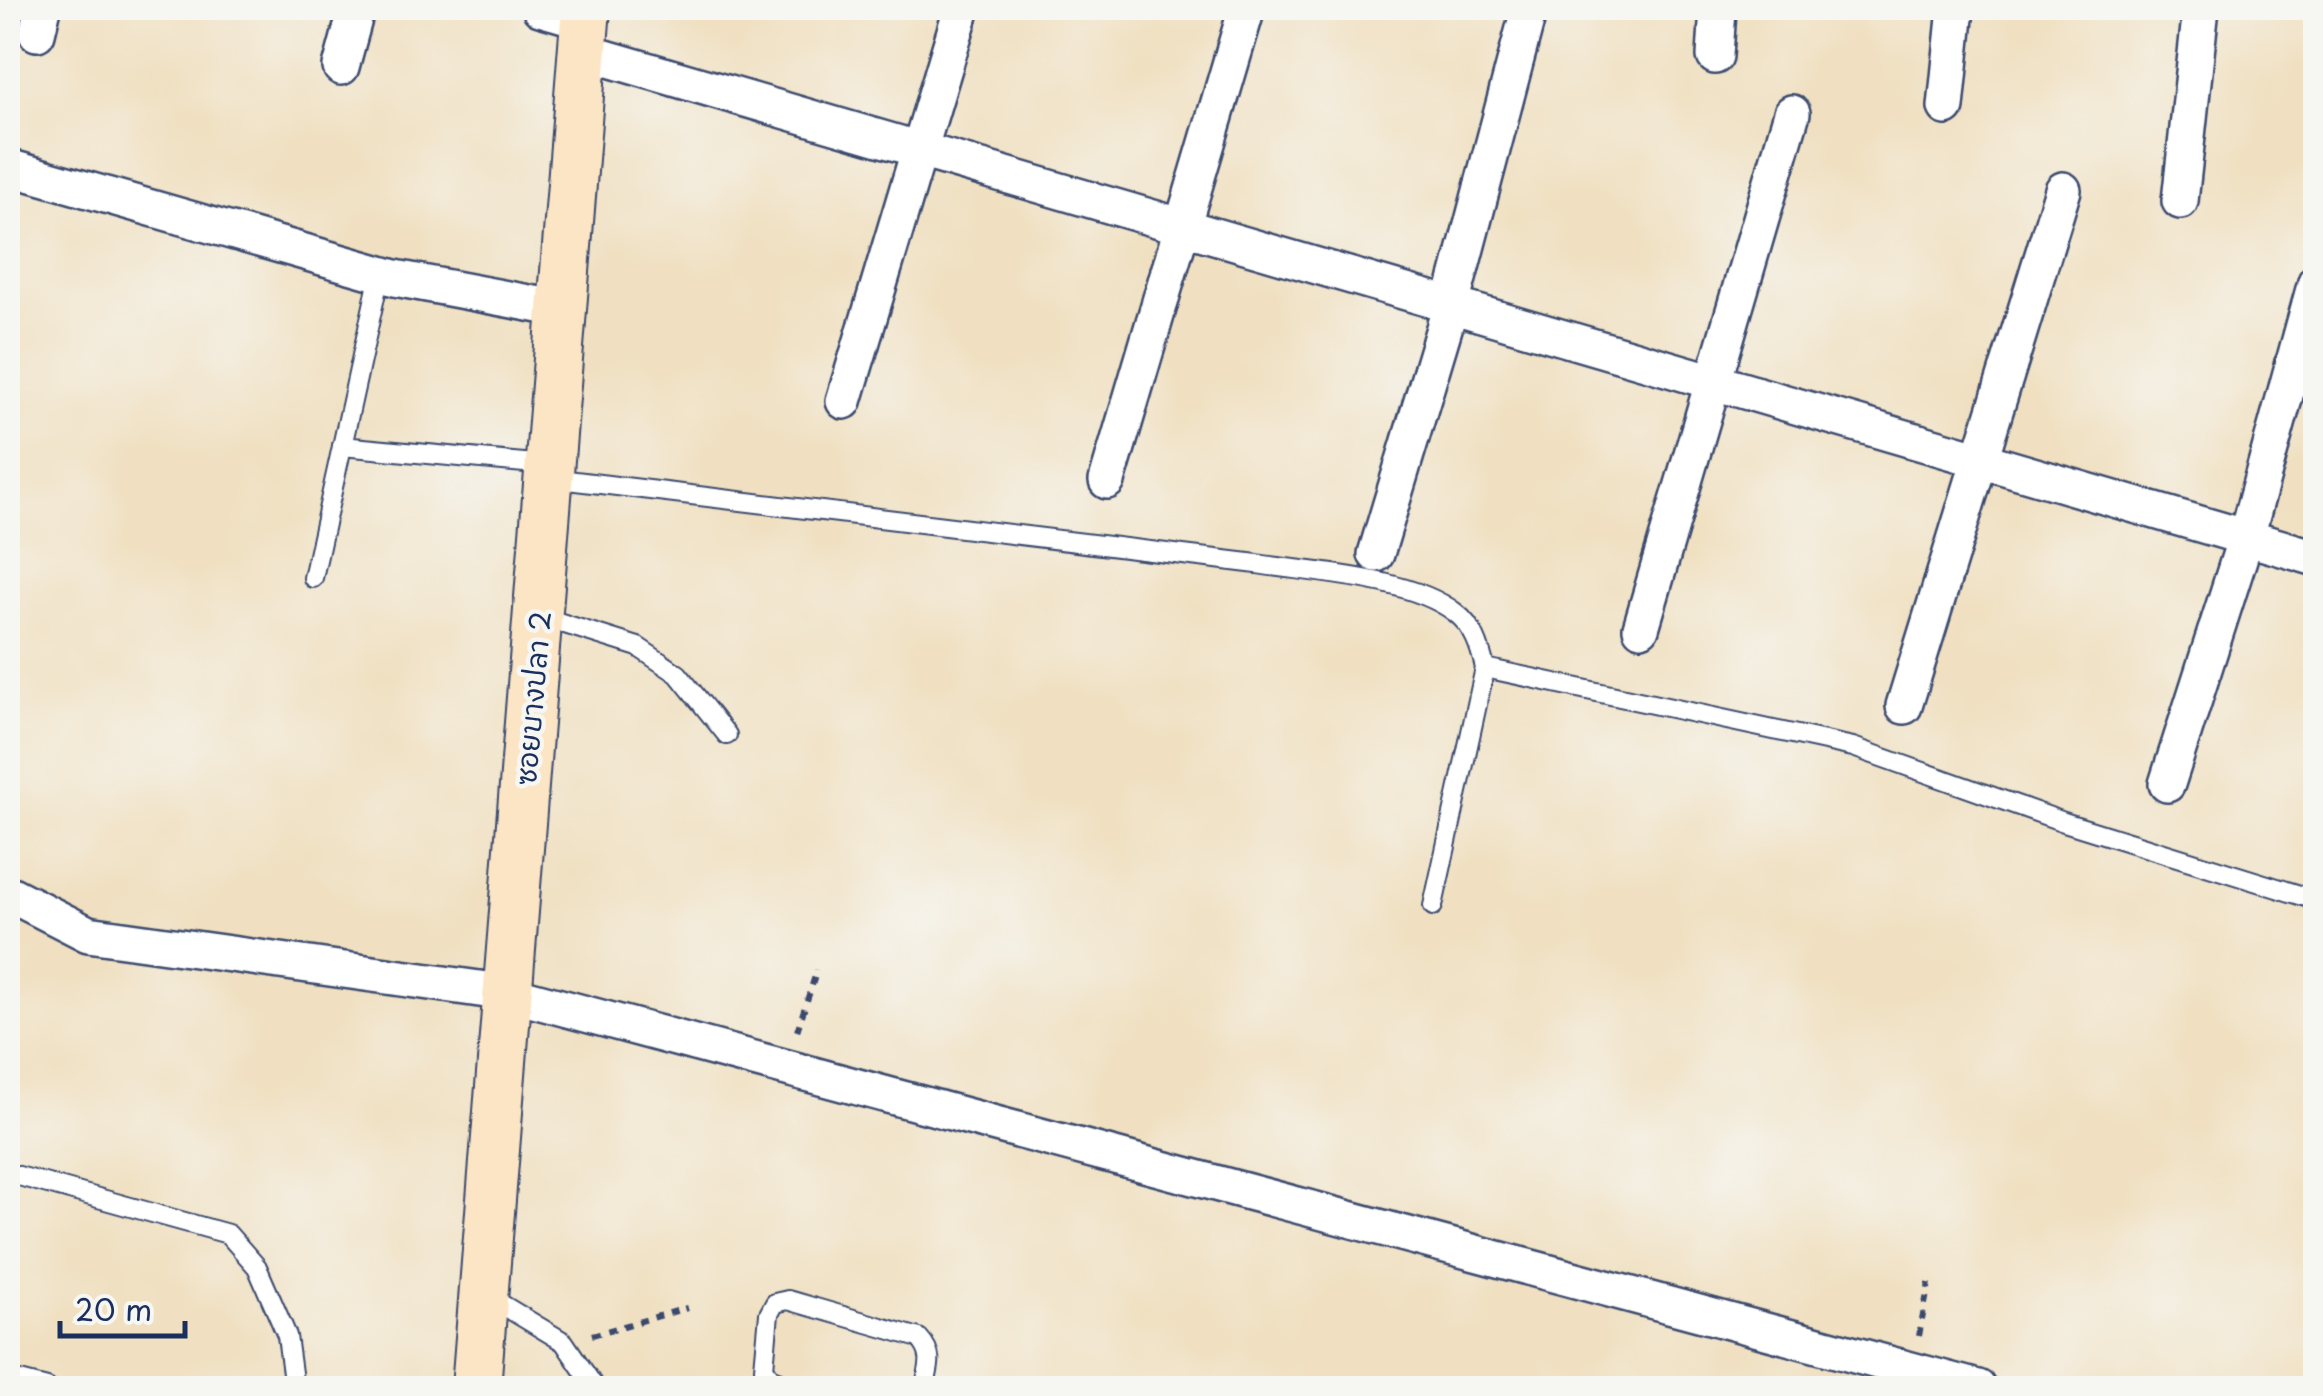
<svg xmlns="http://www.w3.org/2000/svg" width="2323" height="1396" font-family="'Playpen Sans','Playpen Sans Thai',sans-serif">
	<rect width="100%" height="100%" fill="#f6f6f2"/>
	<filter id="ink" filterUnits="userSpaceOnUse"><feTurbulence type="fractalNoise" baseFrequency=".01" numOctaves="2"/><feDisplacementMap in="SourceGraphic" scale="20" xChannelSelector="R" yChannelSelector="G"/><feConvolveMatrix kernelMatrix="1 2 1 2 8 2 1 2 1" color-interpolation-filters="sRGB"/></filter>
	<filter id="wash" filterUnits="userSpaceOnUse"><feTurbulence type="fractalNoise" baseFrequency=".0048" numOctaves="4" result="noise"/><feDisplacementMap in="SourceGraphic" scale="40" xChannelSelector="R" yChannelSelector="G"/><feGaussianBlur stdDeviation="2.25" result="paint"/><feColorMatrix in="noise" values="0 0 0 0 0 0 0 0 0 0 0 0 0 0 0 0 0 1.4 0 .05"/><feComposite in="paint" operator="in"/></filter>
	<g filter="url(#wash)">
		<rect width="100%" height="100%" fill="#f0e0c1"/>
	</g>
	<g filter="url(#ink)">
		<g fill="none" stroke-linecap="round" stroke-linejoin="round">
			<defs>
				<g id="lane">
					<polyline points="342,446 546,465"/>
					<path d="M551,478L1257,564C1314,573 1410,577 1456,613C1474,627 1480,647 1485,668L1433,906"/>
					<polyline points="313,578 380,274"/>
					<polyline points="539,616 638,647 678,674 727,735"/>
					<polyline points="1485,668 1853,747 2064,822 2316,900"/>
					<polyline points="8,1173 228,1234 257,1267 287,1336 294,1388"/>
					<polyline points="486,1295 564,1342 595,1388"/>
					<polyline points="8,1378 47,1388"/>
					<path d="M797,1388L772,1379L764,1368L769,1314L775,1303L788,1300L919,1338C935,1355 929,1368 924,1388"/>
				</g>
				<g id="street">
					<polyline points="540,8 585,21"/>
					<polyline points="37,33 43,8"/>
					<polyline points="585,52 2316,558"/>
					<polyline points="1715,56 1718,8"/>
					<polyline points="341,67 357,8"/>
					<polyline points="1946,107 1956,8"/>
					<polyline points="8,167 395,278 561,309"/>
					<polyline points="2180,201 2201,8"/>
					<polyline points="844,401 962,8"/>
					<polyline points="1107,481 1247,8"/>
					<polyline points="1376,554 1451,305 1526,21"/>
					<polyline points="1641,628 1792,113"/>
					<polyline points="1904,706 2063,190"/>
					<polyline points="2167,784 2246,537 2316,282"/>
					<polyline points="8,893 88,934 508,993 1978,1388"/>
				</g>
				<polyline id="secondary" points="476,1388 586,8"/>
			</defs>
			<!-- lane casing -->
			<use href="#lane" stroke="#3b4a6d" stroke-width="22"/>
			<!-- street casing -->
			<use href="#street" stroke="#3b4a6d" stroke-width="40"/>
			<!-- secondary casing -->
			<use href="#secondary" stroke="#3b4a6d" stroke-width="52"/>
			<!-- path -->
			<g stroke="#3b4a6d" stroke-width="6" stroke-dasharray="8 8" stroke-linecap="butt">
				<polyline points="797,1031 817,970"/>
				<polyline points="592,1335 687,1308"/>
				<polyline points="1919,1336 1929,1283"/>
			</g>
			<!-- lane -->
			<use href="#lane" stroke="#fff" stroke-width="18"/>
			<!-- street -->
			<use href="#street" stroke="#fff" stroke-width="35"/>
			<!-- secondary -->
			<use href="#secondary" stroke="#fce5c4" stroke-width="48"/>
		</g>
	</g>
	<g text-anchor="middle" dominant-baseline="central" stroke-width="9" stroke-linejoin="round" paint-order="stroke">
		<!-- street labels -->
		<g font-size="28" fill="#1b2f5e" stroke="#f6f6f2">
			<text transform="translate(532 698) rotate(-85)">ซอยบางปลา 2</text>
		</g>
	</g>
	<!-- margin -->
	<rect width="2323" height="1396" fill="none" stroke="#f6f6f2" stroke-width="40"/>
	<!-- scale -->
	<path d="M60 1321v15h125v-15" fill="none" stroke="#1b2f5e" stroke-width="5"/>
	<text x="75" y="1321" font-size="30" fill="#1b2f5e" stroke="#f6f6f2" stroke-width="8" paint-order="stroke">20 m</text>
</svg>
